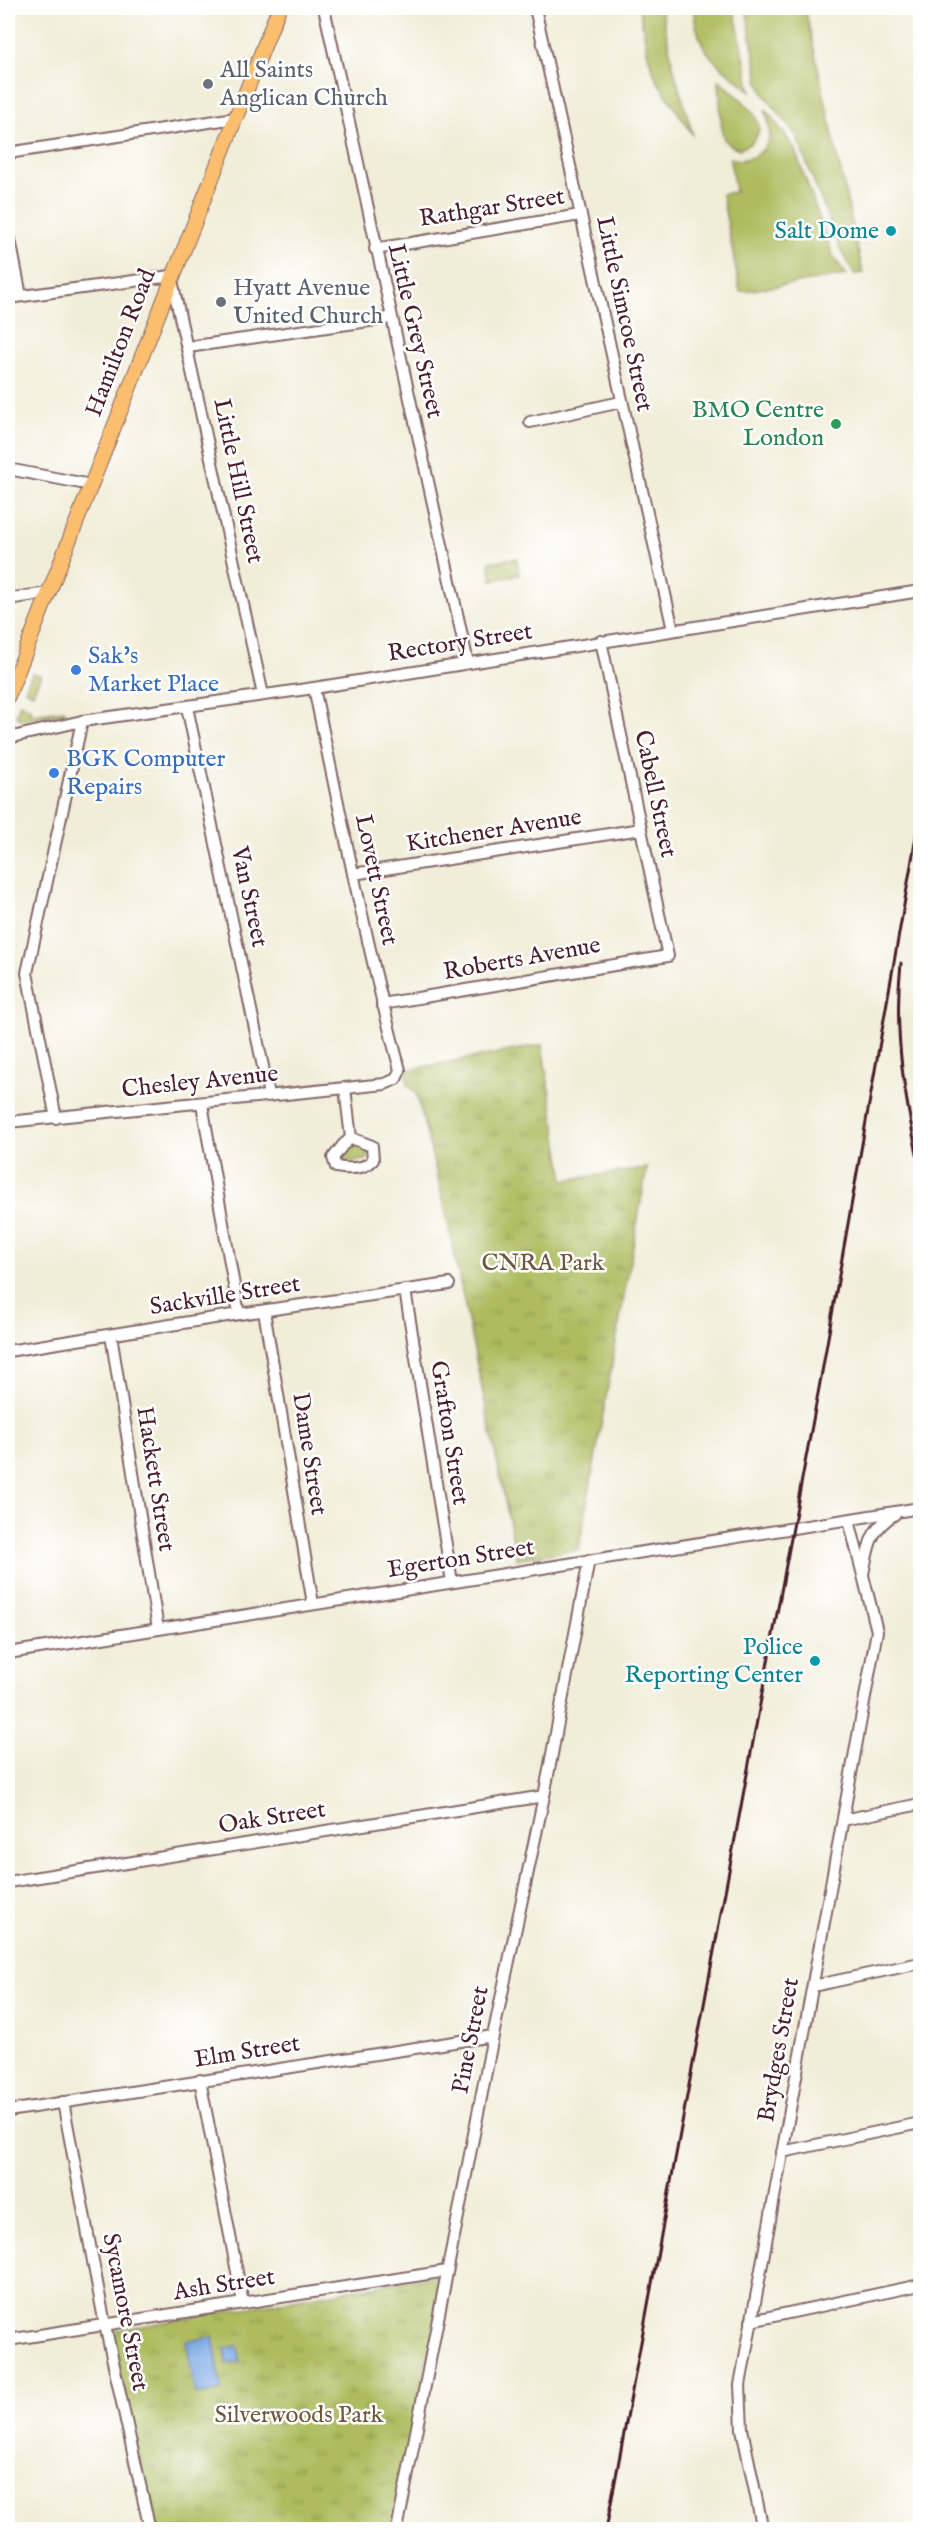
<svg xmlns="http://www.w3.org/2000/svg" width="928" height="2537" font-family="'IM FELL English',serif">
	<defs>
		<pattern id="park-tufts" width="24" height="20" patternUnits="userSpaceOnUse" patternTransform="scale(1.5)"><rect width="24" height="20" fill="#aebc5f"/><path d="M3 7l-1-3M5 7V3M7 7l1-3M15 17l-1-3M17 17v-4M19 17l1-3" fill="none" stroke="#90984f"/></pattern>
		<pattern id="garden-dots" width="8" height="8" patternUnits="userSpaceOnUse" patternTransform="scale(1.5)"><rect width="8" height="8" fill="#aebc5f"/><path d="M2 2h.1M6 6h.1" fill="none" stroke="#90984f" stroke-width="1.8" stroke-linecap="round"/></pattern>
	</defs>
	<rect width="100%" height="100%" fill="#fff"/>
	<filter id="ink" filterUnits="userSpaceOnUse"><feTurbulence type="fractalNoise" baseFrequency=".0167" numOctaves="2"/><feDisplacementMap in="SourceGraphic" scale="12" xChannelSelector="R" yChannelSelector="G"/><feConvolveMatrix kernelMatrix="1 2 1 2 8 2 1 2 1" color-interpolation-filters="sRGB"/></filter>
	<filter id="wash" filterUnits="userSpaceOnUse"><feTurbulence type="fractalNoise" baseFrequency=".008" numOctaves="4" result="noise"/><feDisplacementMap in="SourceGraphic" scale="24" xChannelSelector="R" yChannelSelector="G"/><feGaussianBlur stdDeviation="1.35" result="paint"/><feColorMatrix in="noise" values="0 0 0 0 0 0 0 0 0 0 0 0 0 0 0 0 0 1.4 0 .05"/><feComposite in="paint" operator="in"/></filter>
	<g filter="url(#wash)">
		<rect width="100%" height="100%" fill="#f1edd8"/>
		<!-- grass -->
		<g fill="#aebc5f" stroke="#7c6e45" stroke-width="1.5">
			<polygon points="639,8 661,8 675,74 693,135 657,81 649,59"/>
			<path d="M693,8H734L751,91C715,61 699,57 693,8Z"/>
			<polygon points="746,8 805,8 863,273 854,274 840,249 796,135 764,94 759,83"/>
			<path d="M719,80C738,96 785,130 740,149C734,147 728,145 724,139C720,133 720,91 719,80Z"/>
			<path d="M765,109L786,136L795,150L834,258L847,275L740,292L722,194L735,192L730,158C745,163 764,156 769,138C771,129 767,118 765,109Z"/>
			<polygon points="32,673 41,675 33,693 25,690"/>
			<polygon points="20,703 29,708 32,714 64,710 65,713 21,720 16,716"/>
			<polygon points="354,1145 368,1151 369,1157 366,1160 342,1163 339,1157"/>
		</g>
		<!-- park -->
		<g fill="url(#park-tufts)" stroke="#7c6e45" stroke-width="1.5">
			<polygon points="920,995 920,1052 916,1020"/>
			<polygon points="542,1045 564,1180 647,1168 579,1549 517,1559 443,1199 416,1092 408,1086 406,1070"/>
			<polygon points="444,2274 393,2529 154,2529 112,2331"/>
		</g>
		<!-- garden -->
		<polygon fill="url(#garden-dots)" stroke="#7c6e45" stroke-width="1.5" points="517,558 519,575 492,580 489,562"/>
		<!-- water -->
		<g fill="#79a8e3" stroke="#626487" stroke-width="1.5">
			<polygon points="213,2337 222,2390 196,2395 186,2341"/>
			<polygon points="238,2346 240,2362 226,2363 225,2348"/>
		</g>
	</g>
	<g filter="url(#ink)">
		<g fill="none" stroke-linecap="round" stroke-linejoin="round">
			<defs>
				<g id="minor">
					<polyline points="324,8 468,663"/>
					<polyline points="535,8 673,630"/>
					<polyline points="8,153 235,118"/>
					<polyline points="8,229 21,296"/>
					<polyline points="375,249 580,215"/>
					<polyline points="8,298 171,276 263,695"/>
					<polyline points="188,347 390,318"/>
					<polyline points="530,422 621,402"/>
					<polyline points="8,469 91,485"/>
					<polyline points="8,599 48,593"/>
					<polyline points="187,707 269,1095"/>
					<polyline points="8,738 82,721 314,688 920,591"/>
					<polyline points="353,874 641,829"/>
					<polyline points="382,1004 668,956 601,641"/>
					<path d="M345,1088L351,1138L343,1145L333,1158L336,1167C348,1169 364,1170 373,1160L372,1146L351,1138"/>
					<polyline points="202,1104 239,1314"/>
					<polyline points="56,1118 27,973 82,721"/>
					<path d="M8,1122L385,1084L396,1079L400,1070C366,944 341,816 314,688"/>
					<polyline points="405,1290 452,1582"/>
					<polyline points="264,1311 313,1604"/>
					<polyline points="111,1335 158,1629"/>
					<polyline points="8,1351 239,1314 449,1284"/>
					<path d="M863,1574C869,1546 869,1530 895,1514"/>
					<polyline points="8,1653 920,1508"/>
					<polyline points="843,1820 920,1804"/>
					<polyline points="8,1882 544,1796"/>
					<polyline points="813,1986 920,1963"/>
					<polyline points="200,2080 243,2303"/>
					<polyline points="63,2102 105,2325 150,2530"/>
					<polyline points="8,2111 493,2036"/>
					<polyline points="782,2152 920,2123"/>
					<polyline points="751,2321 920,2285"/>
					<polyline points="8,2340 447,2271"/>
					<polyline points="397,2530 493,2036 544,1796 589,1560"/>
					<polyline points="763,2530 742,2429 740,2385 877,1631 849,1520"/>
				</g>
				<polyline id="major" points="8,696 279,8"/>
			</defs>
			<!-- minor casing -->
			<use href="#minor" stroke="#846768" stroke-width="14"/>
			<!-- major casing -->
			<use href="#major" stroke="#846768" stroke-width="16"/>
			<!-- minor -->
			<use href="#minor" stroke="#fff" stroke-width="10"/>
			<!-- major -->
			<use href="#major" stroke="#fbbe6e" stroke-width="14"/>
			<!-- rail -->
			<g stroke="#4a1f2b" stroke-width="3">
				<path d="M901,963C893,1034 905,1099 920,1168"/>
				<polyline points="606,2530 822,1372 920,814"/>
			</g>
		</g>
	</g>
	<!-- markers -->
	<g fill="#6b7280" stroke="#fff" stroke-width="2">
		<circle cx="208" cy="84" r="6"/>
		<circle cx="221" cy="302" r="6"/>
	</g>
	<g fill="#0f9aa8" stroke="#fff" stroke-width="2">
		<circle cx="891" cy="231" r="6"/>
		<circle cx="815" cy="1661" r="6"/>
	</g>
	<circle fill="#2e9e5b" stroke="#fff" stroke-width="2" cx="836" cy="424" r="6"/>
	<g fill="#3f7fe0" stroke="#fff" stroke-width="2">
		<circle cx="76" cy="670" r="6"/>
		<circle cx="54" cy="773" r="6"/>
	</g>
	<g text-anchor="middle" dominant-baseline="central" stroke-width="5" stroke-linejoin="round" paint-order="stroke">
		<!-- worship labels -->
		<g font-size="24" fill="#5b616d" stroke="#fff" text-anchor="start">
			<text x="220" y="70">All Saints<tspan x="220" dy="28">Anglican Church</tspan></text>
			<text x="233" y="288">Hyatt Avenue<tspan x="233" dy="28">United Church</tspan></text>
		</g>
		<!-- street labels -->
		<g font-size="24" fill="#4a1f2b" stroke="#fff">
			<text transform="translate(492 208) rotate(-9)">Rathgar Street</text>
			<text transform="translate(624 314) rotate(78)">Little Simcoe Street</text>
			<text transform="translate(415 331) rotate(77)">Little Grey Street</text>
			<text transform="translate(121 343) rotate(-69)">Hamilton Road</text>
			<text transform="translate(238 481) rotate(78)">Little Hill Street</text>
			<text transform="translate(460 643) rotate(-9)">Rectory Street</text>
			<text transform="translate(655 794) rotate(78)">Cabell Street</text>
			<text transform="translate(494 831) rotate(-9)">Kitchener Avenue</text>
			<text transform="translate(376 880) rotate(78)">Lovett Street</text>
			<text transform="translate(249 897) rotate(78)">Van Street</text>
			<text transform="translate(522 959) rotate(-10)">Roberts Avenue</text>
			<text transform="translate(200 1082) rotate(-6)">Chesley Avenue</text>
			<text transform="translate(225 1296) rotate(-9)">Sackville Street</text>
			<text transform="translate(449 1433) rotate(81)">Grafton Street</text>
			<text transform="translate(309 1454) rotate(81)">Dame Street</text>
			<text transform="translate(155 1479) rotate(81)">Hackett Street</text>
			<text transform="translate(461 1559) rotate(-9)">Egerton Street</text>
			<text transform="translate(272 1818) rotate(-9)">Oak Street</text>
			<text transform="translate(471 2040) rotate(-79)">Pine Street</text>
			<text transform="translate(779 2050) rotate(-80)">Brydges Street</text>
			<text transform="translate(247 2052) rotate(-9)">Elm Street</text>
			<text transform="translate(224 2285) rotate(-9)">Ash Street</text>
			<text transform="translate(125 2312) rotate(79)">Sycamore Street</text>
		</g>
		<!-- culture labels -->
		<g font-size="24" fill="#0d838f" stroke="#fff" text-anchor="end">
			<text x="879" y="231">Salt Dome</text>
			<text x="803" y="1647">Police<tspan x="803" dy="28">Reporting Center</tspan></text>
		</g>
		<!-- leisure labels -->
		<g font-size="24" fill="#27864d" stroke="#fff" text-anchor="end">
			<text x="824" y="410">BMO Centre<tspan x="824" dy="28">London</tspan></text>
		</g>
		<!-- shop labels -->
		<g font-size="24" fill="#366cbe" stroke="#fff" text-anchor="start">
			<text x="88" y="656">Sak's<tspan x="88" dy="28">Market Place</tspan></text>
			<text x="66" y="759">BGK Computer<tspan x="66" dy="28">Repairs</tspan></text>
		</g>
		<!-- park labels -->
		<g font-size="24" fill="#6d563d" stroke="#fff">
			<text x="543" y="1263">CNRA Park</text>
			<text x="299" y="2415">Silverwoods Park</text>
		</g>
	</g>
	<!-- margin -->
	<rect width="928" height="2537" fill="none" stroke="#fff" stroke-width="30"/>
</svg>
